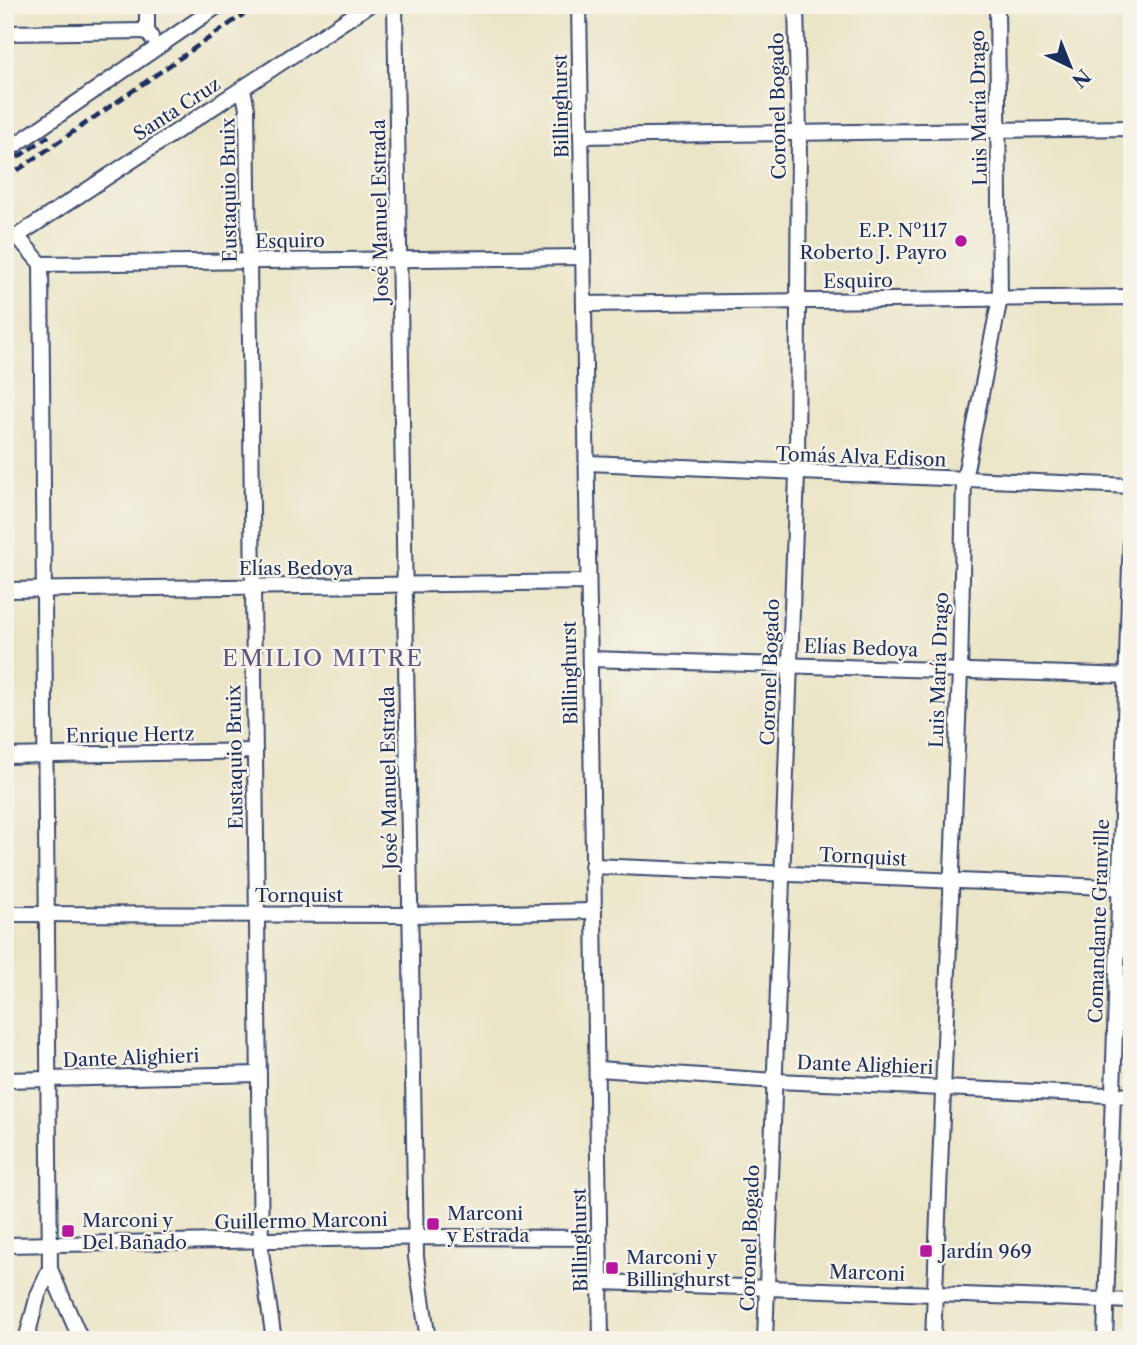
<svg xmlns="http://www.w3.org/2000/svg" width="1137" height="1345" font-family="'Libre Caslon Text',serif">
	<rect width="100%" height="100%" fill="#f7f3e8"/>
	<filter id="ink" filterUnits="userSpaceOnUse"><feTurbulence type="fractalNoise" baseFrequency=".0143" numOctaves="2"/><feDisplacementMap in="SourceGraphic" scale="14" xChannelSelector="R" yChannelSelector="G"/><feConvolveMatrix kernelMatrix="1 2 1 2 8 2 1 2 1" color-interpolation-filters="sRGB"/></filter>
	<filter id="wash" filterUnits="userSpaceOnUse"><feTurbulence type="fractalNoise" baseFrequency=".00686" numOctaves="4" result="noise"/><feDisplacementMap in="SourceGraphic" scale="28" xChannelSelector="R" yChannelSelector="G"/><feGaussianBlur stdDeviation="1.57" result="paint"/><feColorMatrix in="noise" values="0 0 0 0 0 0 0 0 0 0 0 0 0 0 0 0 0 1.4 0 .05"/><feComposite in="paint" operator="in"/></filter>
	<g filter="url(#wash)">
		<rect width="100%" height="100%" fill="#ebe5c7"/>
	</g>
	<g filter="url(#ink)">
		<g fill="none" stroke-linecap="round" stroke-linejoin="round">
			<defs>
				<g id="minor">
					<polyline points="147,5 147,31 151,37"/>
					<polyline points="395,5 416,1257 428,1340"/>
					<polyline points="579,5 601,1340"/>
					<polyline points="5,33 147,31"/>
					<polyline points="243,89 247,109 249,261 261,1252 274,1340"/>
					<polyline points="581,136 1132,128"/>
					<polyline points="5,152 219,5"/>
					<polyline points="17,236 41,264 50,1269 81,1340"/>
					<polyline points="5,244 369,5"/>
					<polyline points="41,264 582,257"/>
					<polyline points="584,304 1132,297"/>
					<polyline points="588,463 1132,486"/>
					<polyline points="5,590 588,582"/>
					<polyline points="590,659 1132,676"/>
					<polyline points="5,756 255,751"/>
					<polyline points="592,866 1132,888"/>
					<polyline points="5,914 411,915 592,911"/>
					<polyline points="598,1069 776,1081 1132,1096"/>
					<polyline points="5,1080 259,1074"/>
					<polyline points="5,1245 436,1237 598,1238"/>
					<polyline points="601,1282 1132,1301"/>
					<polyline points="26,1340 38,1295 50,1269"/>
					<polyline points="765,1340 797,474 799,132 796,5"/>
					<polyline points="933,1340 960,672 964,480 1000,298 997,5"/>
					<polyline points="1105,1340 1132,504"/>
				</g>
			</defs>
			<!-- minor casing -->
			<use href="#minor" stroke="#3a4a6e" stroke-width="18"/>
			<!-- minor -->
			<use href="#minor" stroke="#fff" stroke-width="14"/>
			<!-- rail -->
			<g stroke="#1b2f5e" stroke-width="4.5" stroke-dasharray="10 5" stroke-linecap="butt">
				<polyline points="5,166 49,136"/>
				<polyline points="5,179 257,5"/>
			</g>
		</g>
	</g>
	<!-- markers -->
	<g fill="#b5179e" stroke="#f7f3e8" stroke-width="2.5">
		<circle cx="961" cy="241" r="7"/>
		<rect x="426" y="1217" width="14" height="14" rx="3.5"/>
		<rect x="61" y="1224" width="14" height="14" rx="3.5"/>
		<rect x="919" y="1244" width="14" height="14" rx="3.5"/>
		<rect x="605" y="1261" width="14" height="14" rx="3.5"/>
	</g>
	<g text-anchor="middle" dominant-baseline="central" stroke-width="5" stroke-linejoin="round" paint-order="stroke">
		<!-- street labels -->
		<g font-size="19" fill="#1b2f5e" stroke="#f7f3e8">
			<text transform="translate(561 106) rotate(-91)">Billinghurst</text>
			<text transform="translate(778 106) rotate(-91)">Coronel Bogado</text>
			<text transform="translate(979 108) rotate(-91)">Luis María Drago</text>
			<text transform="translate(177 109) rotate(-33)">Santa Cruz</text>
			<text transform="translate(229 190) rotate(-91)">Eustaquio Bruix</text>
			<text transform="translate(380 211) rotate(-91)">José Manuel Estrada</text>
			<text transform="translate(290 241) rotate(-1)">Esquiro</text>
			<text transform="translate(858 281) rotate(-1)">Esquiro</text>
			<text transform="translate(861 457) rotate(2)">Tomás Alva Edison</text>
			<text x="296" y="568">Elías Bedoya</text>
			<text transform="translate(861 648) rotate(2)">Elías Bedoya</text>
			<text transform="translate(939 670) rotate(-88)">Luis María Drago</text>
			<text transform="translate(770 672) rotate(-88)">Coronel Bogado</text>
			<text transform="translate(570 673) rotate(-91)">Billinghurst</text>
			<text transform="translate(130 735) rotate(-1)">Enrique Hertz</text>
			<text transform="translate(235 757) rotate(-91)">Eustaquio Bruix</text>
			<text transform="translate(389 778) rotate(-91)">José Manuel Estrada</text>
			<text transform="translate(863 857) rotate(3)">Tornquist</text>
			<text x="299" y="895">Tornquist</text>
			<text transform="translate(1099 921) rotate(-88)">Comandante Granville</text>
			<text transform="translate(131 1058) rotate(-2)">Dante Alighieri</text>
			<text transform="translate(865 1065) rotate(2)">Dante Alighieri</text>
			<text transform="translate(301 1221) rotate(-1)">Guillermo Marconi</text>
			<text transform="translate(750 1238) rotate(-88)">Coronel Bogado</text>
			<text transform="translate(580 1240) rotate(-91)">Billinghurst</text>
			<text transform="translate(867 1273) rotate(2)">Marconi</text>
		</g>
		<!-- poi labels -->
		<g font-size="19" fill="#1b2f5e" stroke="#f7f3e8" text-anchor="start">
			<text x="947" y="230" text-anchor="end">E.P. Nº117<tspan x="947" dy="22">Roberto J. Payro</tspan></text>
			<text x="447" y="1213">Marconi<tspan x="447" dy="22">y Estrada</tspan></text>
			<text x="82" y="1220">Marconi y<tspan x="82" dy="22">Del Bañado</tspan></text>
			<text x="940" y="1251">Jardín 969</text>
			<text x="626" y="1257">Marconi y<tspan x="626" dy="22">Billinghurst</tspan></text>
		</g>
		<!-- quarter labels -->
		<g font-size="23" letter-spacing="2" fill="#5f5684" stroke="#f7f3e8">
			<text x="323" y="658">EMILIO MITRE</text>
		</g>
	</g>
	<!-- margin -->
	<rect width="1137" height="1345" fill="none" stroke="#f7f3e8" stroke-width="28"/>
	<!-- north arrow -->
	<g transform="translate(1070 66) rotate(137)" stroke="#f7f3e8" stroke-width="5" paint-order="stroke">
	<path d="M0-5L12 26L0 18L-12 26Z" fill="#1b2f5e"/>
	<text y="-10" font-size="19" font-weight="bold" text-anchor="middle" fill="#1b2f5e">N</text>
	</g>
</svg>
